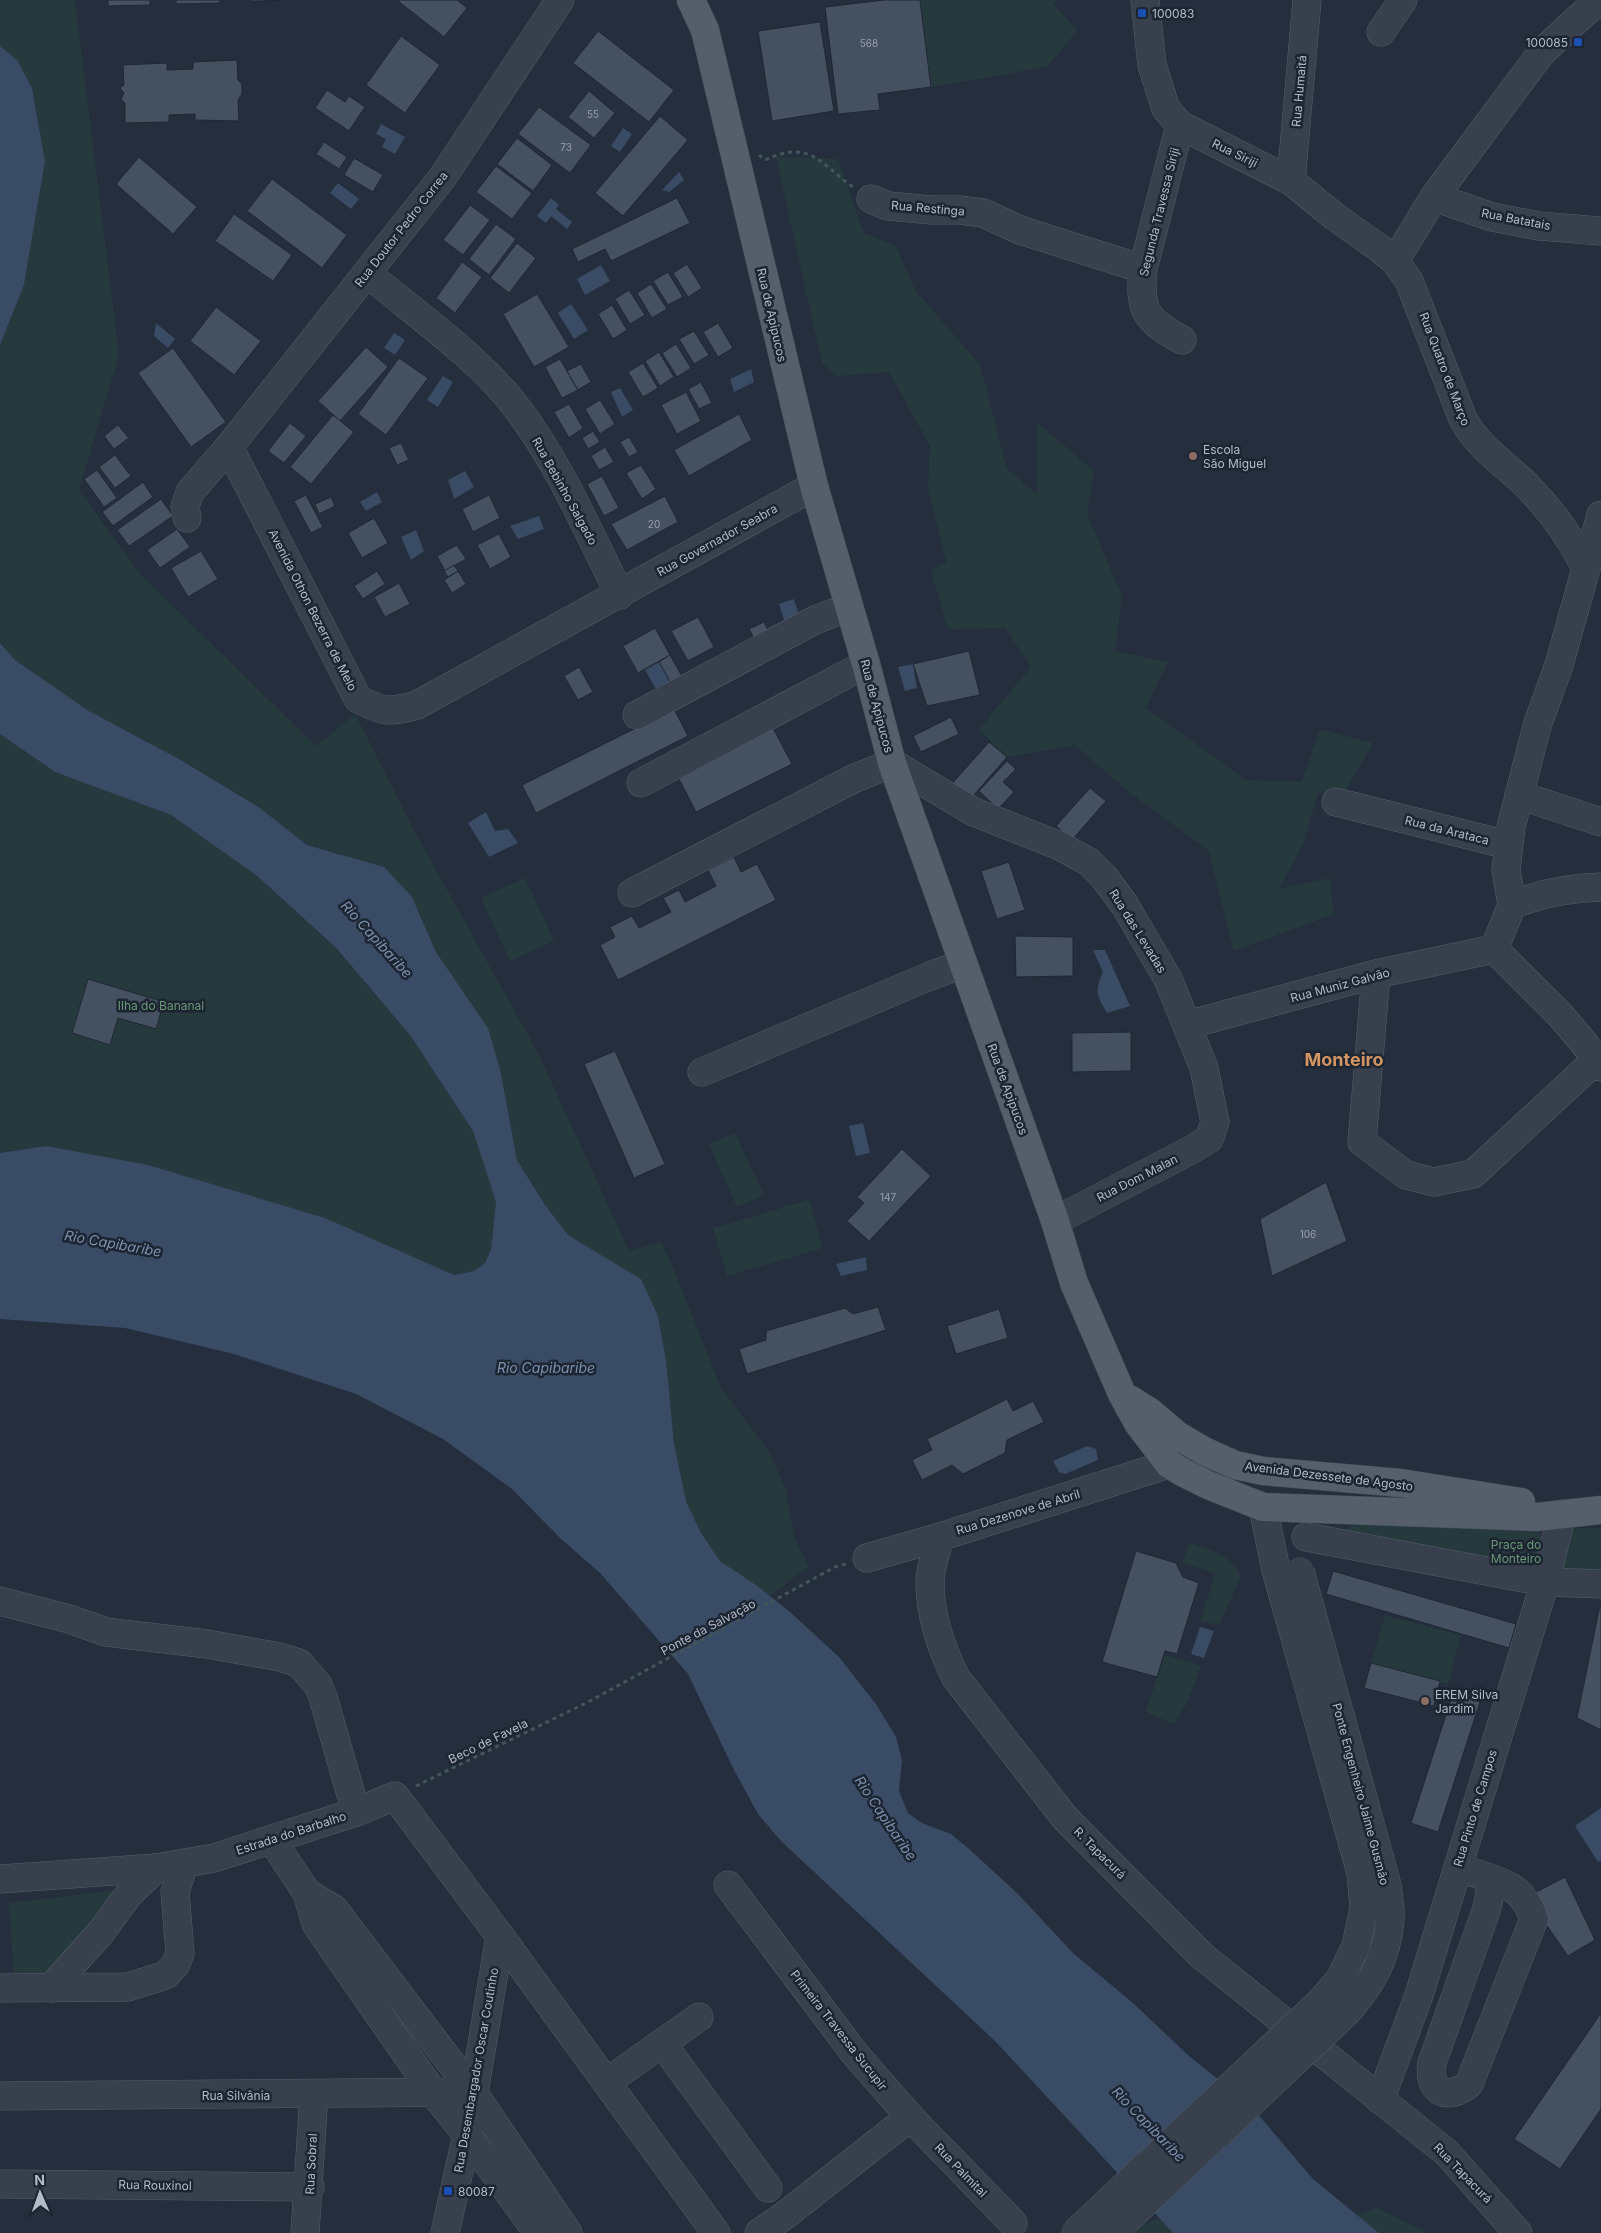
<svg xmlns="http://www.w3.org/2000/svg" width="1601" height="2233" font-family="Inter,sans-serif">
	<rect width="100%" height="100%" fill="#242e3c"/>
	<!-- green -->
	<g fill="#263a3d">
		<path d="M0,0H75L119,355L79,490L140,574L316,746L355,714L416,834L538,1053L629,1251L661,1242L672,1265L721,1388L769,1451L785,1488L795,1539L809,1567C794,1574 784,1588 770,1596L720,1561L701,1533L686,1501L674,1443L666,1360L641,1279L568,1235L545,1205L517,1160L500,1069L488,1028L436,952L412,897L342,854L307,845L260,808L179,759L89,711L15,660L0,643V345L24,285L45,161L32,88L17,60L0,46Z"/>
		<polygon points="920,0 1058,0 1053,3 1077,31 1047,67 931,87"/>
		<polygon points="776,157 838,159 864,233 896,246 915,290 980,365 1007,469 1037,494 1038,423 1094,471 1087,514 1122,596 1115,651 1168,662 1146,708 1246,780 1302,782 1320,729 1373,743 1342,796 1318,793 1304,842 1279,889 1329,878 1334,914 1234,951 1209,851 1129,792 1075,745 1007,757 979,729 1031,667 1005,628 948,629 931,570 946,562 928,489 930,446 889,372 838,376 822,363"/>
		<polygon points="0,734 55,772 171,815 256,875 336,949 410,1035 473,1131 496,1202 491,1249 485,1263 474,1271 454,1275 422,1262 46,1146 0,1153"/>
		<polygon points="525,878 554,941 510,961 481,898"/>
		<polygon points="735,1133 764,1195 737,1207 709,1144"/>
		<polygon points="809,1200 823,1248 727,1276 713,1228"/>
		<polygon points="1360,1523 1536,1529 1543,1538 1538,1573 1333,1533"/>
		<polygon points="1578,1528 1601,1528 1601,1579 1554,1573 1571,1530"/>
		<path d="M1189,1543C1214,1550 1226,1553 1241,1576L1219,1625L1201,1621L1215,1573L1182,1563Z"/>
		<polygon points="1385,1615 1461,1635 1448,1684 1371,1663"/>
		<polygon points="1164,1655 1201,1666 1187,1703 1174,1724 1146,1712"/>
		<polygon points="136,1888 45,1976 14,1977 9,1903"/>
		<polygon points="1377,2208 1428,2233 1379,2233 1357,2215"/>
		<polygon points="1159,2218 1173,2233 1135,2233 1144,2225"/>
	</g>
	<!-- water -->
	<g fill="#394b65">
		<polygon points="0,46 17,60 32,88 45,161 24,285 0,345"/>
		<polygon points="381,124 405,137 395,154 382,147 386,139 376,134"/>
		<polygon points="623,128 632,134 620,152 611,146"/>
		<polygon points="679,172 684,180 669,192 662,190"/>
		<polygon points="338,183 359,199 351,209 330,193"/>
		<polygon points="551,198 559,205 556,209 572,222 567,229 551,216 546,223 537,216"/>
		<polygon points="601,265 610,281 585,295 577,279"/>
		<polygon points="571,304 588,330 574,339 558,313"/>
		<polygon points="156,323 175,339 168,348 154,336"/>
		<polygon points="394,333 405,340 395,355 384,348"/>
		<polygon points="751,369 754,382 734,392 730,379"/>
		<polygon points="443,376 453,382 438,407 427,400"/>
		<polygon points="620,388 633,410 622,417 611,392"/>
		<polygon points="465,471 474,487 454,499 448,480"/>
		<polygon points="377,492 382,502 366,511 360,502"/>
		<polygon points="539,516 544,529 518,539 510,526"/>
		<polygon points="416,530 424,551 411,560 401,537"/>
		<polygon points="794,599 800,618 785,623 779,604"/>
		<polygon points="0,643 15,660 89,711 179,759 260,808 307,845 384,867 412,897 436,952 488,1028 500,1069 517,1160 545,1205 568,1235 641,1279 658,1316 666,1360 674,1443 686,1501 701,1533 720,1561 756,1585 789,1611 839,1657 876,1704 896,1737 902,1760 899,1791 908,1813 922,1823 951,1834 968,1848 1018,1894 1073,1953 1133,2003 1189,2056 1250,2105 1313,2179 1379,2233 1173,2233 996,2042 781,1841 758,1814 733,1768 688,1674 600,1573 560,1538 512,1489 443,1439 356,1394 234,1354 125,1328 0,1319 0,1153 46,1146 148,1165 325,1218 454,1275 474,1271 485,1263 491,1249 496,1202 473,1131 410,1035 336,948 256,875 171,815 55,772 0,734"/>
		<polygon points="659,662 673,687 659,694 645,670"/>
		<polygon points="913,664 917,688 905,691 898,667"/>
		<polygon points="486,812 495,831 508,829 518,843 489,857 468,823"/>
		<path d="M1093,950H1105L1130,1006L1107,1013C1097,996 1094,991 1103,972Z"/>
		<polygon points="863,1123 870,1153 856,1156 849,1126"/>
		<polygon points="866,1257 867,1270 841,1276 836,1264"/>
		<polygon points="1087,1446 1096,1449 1098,1460 1065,1474 1059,1472 1053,1461"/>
		<polygon points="1200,1627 1214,1631 1204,1658 1191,1654"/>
		<polygon points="1601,1808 1601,1861 1598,1862 1575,1826"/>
	</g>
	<!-- building -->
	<g fill="#455060" stroke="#1e2733">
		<polygon points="108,0 150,0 150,5 108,6"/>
		<polygon points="176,0 220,0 220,3 176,4"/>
		<polygon points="250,0 283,0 250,2"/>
		<polygon points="399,0 457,0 467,8 444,37 398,1"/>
		<polygon points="884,0 920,0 931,87 878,94 880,110 838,114 825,7"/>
		<polygon points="820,22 834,111 772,121 758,31"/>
		<polygon points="598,31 674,90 649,122 573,63"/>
		<polygon points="401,36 440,65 405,113 366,85"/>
		<polygon points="237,60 238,80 242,84 242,94 238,100 239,121 195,120 195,114 169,115 169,122 125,123 125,103 121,99 124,93 120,88 124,85 123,65 167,63 167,70 193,69 193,62"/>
		<polygon points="327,90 345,102 349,96 365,107 349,131 315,108"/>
		<polygon points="589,91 615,113 594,138 568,117"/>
		<polygon points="539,107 591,145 570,173 518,134"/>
		<polygon points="660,116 688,140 623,216 595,193"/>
		<polygon points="517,138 552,165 533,191 497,164"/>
		<polygon points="324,142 347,157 339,169 316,154"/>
		<polygon points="139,157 197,207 173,234 116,184"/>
		<polygon points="354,158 383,175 373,192 344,175"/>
		<polygon points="496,166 532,193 512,219 476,192"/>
		<polygon points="272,179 347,235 322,268 247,211"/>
		<polygon points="677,198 690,223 611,261 605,249 578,262 572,249"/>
		<polygon points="470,205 490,220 463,255 443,240"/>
		<polygon points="234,214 292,255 273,281 215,241"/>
		<polygon points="496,224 516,239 489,275 469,259"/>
		<polygon points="517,243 536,258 509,293 490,278"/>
		<polygon points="462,262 482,277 455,313 436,298"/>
		<polygon points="687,264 702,288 688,297 673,273"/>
		<polygon points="668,272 683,297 668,305 653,281"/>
		<polygon points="651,284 667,309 652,318 637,293"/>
		<polygon points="629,290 645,315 630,324 615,299"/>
		<polygon points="537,294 569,347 534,367 503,314"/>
		<polygon points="612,305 627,330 613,339 598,314"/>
		<polygon points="216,307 261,341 234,375 190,341"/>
		<polygon points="718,323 733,348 718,357 703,332"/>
		<polygon points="694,331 709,355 694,364 679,339"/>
		<polygon points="676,344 691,368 677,377 662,353"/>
		<polygon points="366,347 388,367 340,421 318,401"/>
		<polygon points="173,348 226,422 191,447 138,373"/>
		<polygon points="659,352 674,377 660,386 645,361"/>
		<polygon points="399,358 428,378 386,435 358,414"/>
		<polygon points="560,359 578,390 562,398 545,367"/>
		<polygon points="643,363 658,388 643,397 628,372"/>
		<polygon points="581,364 591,382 578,390 567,371"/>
		<polygon points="701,382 712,403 699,409 688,389"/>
		<polygon points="686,392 701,421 677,434 661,405"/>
		<polygon points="600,400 615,424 600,434 585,409"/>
		<polygon points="569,404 583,428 569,438 554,412"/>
		<polygon points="739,414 752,440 689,476 674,450"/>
		<polygon points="333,415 354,432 311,484 290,467"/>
		<polygon points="290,423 306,436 284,463 268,451"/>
		<polygon points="118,425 129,438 114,449 104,436"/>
		<polygon points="593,431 600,442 588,449 582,438"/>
		<polygon points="629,437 638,452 629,457 620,442"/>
		<polygon points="401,443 409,460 397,465 389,448"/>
		<polygon points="605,447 614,462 599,470 591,456"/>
		<polygon points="115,455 131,476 115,488 99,467"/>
		<polygon points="641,465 656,489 642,499 626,473"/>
		<polygon points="97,470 117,498 104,507 84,479"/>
		<polygon points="602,476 619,508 604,516 587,484"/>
		<polygon points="143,482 153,497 113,526 102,512"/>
		<polygon points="306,495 323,527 311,533 294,501"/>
		<polygon points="489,495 500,518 473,532 462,509"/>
		<polygon points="665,496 678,522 627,550 611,524"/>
		<polygon points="331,497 335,506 319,514 315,504"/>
		<polygon points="161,499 173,516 129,546 117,530"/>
		<polygon points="374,518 388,543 362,558 348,533"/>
		<polygon points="177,529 190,547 160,568 147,550"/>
		<polygon points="499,534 511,557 490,569 477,545"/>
		<polygon points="457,545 466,559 445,571 437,556"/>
		<polygon points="201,551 218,579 188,597 171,568"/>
		<polygon points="454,565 458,571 448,577 444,571"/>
		<polygon points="377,571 385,584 363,599 354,586"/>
		<polygon points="458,571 466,584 452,593 444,580"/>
		<polygon points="399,583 410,604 385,617 374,597"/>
		<polygon points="698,617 714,647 688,661 671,631"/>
		<polygon points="764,622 771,637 757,644 749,629"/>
		<polygon points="655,628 670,655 638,673 623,646"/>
		<polygon points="969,651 980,695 927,706 913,664"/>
		<polygon points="670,655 684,680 673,687 659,662"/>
		<polygon points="579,667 593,692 578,700 564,676"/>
		<polygon points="674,709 688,736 536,813 522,785"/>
		<polygon points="951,717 959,734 921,752 913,736"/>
		<polygon points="773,728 792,764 696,812 678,777"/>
		<polygon points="989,742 1007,757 967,803 949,787"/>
		<polygon points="1007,761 1016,769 1003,782 1014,792 998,809 979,791"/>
		<polygon points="1090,788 1106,801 1072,840 1056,826"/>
		<polygon points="734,857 741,872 757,864 776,900 618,980 600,945 615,937 610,927 632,916 639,928 671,912 663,898 679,890 685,902 716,886 708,870"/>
		<polygon points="1009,862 1025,910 997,919 981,871"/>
		<polygon points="1015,936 1073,937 1073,976 1016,977"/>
		<polygon points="88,979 164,1002 156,1029 118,1018 110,1045 72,1033"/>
		<polygon points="1131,1032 1131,1071 1072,1072 1072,1033"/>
		<polygon points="615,1051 665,1164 634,1178 584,1064"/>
		<polygon points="902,1149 931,1176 869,1241 847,1221 864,1203 857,1197"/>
		<polygon points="1326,1182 1347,1241 1272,1276 1260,1219"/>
		<polygon points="878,1307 886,1330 747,1374 739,1349 766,1340 766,1331 845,1308 853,1314"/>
		<polygon points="999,1309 1008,1338 956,1354 947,1326"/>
		<polygon points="1007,1399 1013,1411 1033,1401 1044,1422 1007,1440 1005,1453 963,1474 952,1465 922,1480 912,1460 932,1450 927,1439"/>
		<polygon points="1136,1551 1176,1563 1183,1577 1199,1583 1177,1654 1165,1651 1157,1677 1102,1662"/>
		<polygon points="1333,1571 1516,1624 1509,1648 1326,1594"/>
		<polygon points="1600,1605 1601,1606 1601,1730 1577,1718"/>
		<polygon points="1371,1663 1440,1681 1434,1706 1364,1688"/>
		<polygon points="1453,1693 1480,1702 1438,1832 1411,1823"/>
		<polygon points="1565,1877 1595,1940 1568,1956 1527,1897"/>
		<polygon points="1601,2013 1601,2109 1560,2169 1514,2139"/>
	</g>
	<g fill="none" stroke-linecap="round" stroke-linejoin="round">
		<defs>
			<g id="minor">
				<path d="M1145,0L1152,65L1166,109L1180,125L1291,181L1334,216L1379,248L1395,261L1409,281L1463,419C1479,449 1506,464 1529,488C1552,511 1570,537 1585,566"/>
				<polyline points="1381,32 1403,0"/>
				<path d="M1180,125L1143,269C1139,310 1145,320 1182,340"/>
				<polyline points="1291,181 1307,0"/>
				<polyline points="1434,197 1492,217 1539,226 1601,231"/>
				<polyline points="871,199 888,206 932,210 959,210 983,213 1020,230 1143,269"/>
				<polyline points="1395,261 1434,197 1541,53 1583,14 1601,0"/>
				<path d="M367,273C416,314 478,357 517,408C559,463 589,533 620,595"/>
				<path d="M229,447L358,699C383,712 390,713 417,705L814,486"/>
				<polyline points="187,518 185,507 190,492 229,447 442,178 560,0"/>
				<polyline points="637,715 815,620 849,607"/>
				<polyline points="641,783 866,664"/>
				<polyline points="1519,795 1601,822"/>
				<polyline points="1336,802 1508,845"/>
				<polyline points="632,893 853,779 892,763 974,812 1060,846 1089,862 1104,877 1124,904 1168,979 1204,1068 1215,1122 1209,1139 1191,1150 1055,1221"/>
				<path d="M1512,905C1541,893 1569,888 1601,887"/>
				<polyline points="1494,949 1512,905 1506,870 1511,827 1537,726 1559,665 1601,515"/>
				<polyline points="1494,949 1561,1016 1584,1043 1601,1067"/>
				<polyline points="1376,974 1362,1142 1406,1175 1434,1182 1473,1174 1596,1060"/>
				<polyline points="1187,1025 1376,974 1494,949"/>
				<polyline points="702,1072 930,976 963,964"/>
				<polyline points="1263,1507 1276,1570"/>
				<path d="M940,1537C937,1551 930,1567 930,1582C930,1617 941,1648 956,1678L1065,1818L1201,1955L1447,2153L1518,2233"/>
				<polyline points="1306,1537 1545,1582 1601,1584"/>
				<polyline points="867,1558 940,1537 1169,1464"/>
				<polyline points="0,1601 69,1619 106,1632 207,1644 280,1657 299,1663 318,1685 323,1697 356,1812"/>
				<polyline points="272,1840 307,1893 316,1924 432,2091 467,2135 538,2233"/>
				<path d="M1458,1867C1492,1881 1521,1879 1534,1919L1469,2084C1447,2102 1427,2091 1432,2063L1486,1911C1489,1899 1492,1890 1487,1878"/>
				<polyline points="0,1879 156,1868 214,1858 356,1812 395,1796 500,1936 716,2233"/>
				<polyline points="728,1885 855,2054 910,2117 1013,2223"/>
				<polyline points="307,1893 334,1909 473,2092 568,2233"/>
				<polyline points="0,1988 128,1987 166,1975 176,1964 180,1953 175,1892 184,1864"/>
				<polyline points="51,1988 102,1931 129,1894 156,1868"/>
				<polyline points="662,2043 768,2188"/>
				<polyline points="607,2082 699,2017"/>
				<polyline points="0,2096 473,2092"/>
				<polyline points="1380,2100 1419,1995 1545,1582 1562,1514"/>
				<polyline points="0,2184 310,2187"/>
				<polyline points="305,2233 314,2094"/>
				<polyline points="445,2233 467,2135 500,1936"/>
				<polyline points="759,2233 784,2216 910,2117"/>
			</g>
			<g id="major">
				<polyline points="691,0 705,30 814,486 866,664 892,763 1055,1221 1074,1283 1122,1394 1138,1423 1169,1464 1184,1473 1208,1485 1263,1507 1537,1517 1601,1510"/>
				<polyline points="1131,1400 1150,1412 1177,1435 1204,1451 1235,1465 1263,1471 1401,1483 1521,1502"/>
			</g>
		</defs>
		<!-- minor casing -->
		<use href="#minor" stroke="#555e6a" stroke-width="29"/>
		<!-- major casing -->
		<use href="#major" stroke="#404955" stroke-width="29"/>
		<!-- path -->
		<g stroke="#43575a" stroke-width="3" stroke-dasharray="4 4" stroke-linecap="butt">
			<path d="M759,155L765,160C811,139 819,163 853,187"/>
			<polyline points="416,1786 588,1702 835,1567 846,1564"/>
		</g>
		<!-- minor -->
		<use href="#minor" stroke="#37404c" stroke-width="28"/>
		<!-- major -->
		<use href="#major" stroke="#555f6c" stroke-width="28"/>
		<defs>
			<g id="minor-bridge">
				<polyline points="1075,2233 1320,2002 1340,1979 1356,1946 1364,1908 1361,1873 1276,1570"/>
				<path d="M1113,2233L1346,2013C1371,1985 1387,1958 1390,1920C1391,1908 1388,1896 1387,1885L1300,1571"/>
			</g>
		</defs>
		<!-- minor-bridge casing -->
		<use href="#minor-bridge" stroke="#555e6a" stroke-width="29" stroke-linecap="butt"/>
		<!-- minor-bridge -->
		<use href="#minor-bridge" stroke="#37404c" stroke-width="28"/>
	</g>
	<!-- markers -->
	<g fill="#1a4fb4" stroke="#1c2531" stroke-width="2">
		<rect x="1137" y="8" width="10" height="10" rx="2.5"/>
		<rect x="1573" y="37" width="10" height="10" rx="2.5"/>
		<rect x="443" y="2186" width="10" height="10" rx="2.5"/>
	</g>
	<g fill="#8d6e63" stroke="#1c2531" stroke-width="2">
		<circle cx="1193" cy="456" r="5"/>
		<circle cx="1425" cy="1701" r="5"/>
	</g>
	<g text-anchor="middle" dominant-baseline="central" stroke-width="5" stroke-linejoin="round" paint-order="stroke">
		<!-- number labels -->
		<g font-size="10" fill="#98a0ae">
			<text x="869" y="43">568</text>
			<text x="593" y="114">55</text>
			<text x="566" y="147">73</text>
			<text x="654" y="524">20</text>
			<text x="888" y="1197">147</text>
			<text x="1308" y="1234">106</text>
		</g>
		<!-- poi labels -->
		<g font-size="12" fill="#b3bbc8" stroke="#1c2531" text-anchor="start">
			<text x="1152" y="13">100083</text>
			<text x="1568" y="42" text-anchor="end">100085</text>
			<text x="1203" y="449">Escola<tspan x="1203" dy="14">São Miguel</tspan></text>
			<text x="1435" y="1694">EREM Silva<tspan x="1435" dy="14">Jardim</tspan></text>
			<text x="458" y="2191">80087</text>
		</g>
		<!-- street labels -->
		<g font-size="12" fill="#b3bbc8" stroke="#1c2531">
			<text transform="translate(1299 91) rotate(-85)">Rua Humaitá</text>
			<text transform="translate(1235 153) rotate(26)">Rua Siriji</text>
			<text transform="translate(928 208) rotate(5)">Rua Restinga</text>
			<text transform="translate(1159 212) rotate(-76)">Segunda Travessa Siriji</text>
			<text transform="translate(1516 219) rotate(11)">Rua Batatais</text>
			<text transform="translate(401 229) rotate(-52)">Rua Doutor Pedro Correa</text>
			<text transform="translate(772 315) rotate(77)">Rua de Apipucos</text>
			<text transform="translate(1445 369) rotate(69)">Rua Quatro de Março</text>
			<text transform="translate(565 491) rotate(61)">Rua Bebinho Salgado</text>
			<text transform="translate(717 540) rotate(-29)">Rua Governador Seabra</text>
			<text transform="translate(313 610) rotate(63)">Avenida Othon Bezerra de Melo</text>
			<text transform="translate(877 706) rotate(75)">Rua de Apipucos</text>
			<text transform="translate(1447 830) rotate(14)">Rua da Arataca</text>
			<text transform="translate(1138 931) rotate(58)">Rua das Levadas</text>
			<text transform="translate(1340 985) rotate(-15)">Rua Muniz Galvão</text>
			<text transform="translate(1008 1089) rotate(70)">Rua de Apipucos</text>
			<text transform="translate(1137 1178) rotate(-27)">Rua Dom Malan</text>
			<text transform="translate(1329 1476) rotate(7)">Avenida Dezessete de Agosto</text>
			<text transform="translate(1018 1512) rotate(-17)">Rua Dezenove de Abril</text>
			<text transform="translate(708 1627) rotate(-28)">Ponte da Salvação</text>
			<text transform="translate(488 1741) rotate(-26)">Beco de Favela</text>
			<text transform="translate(1361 1794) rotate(75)">Ponte Engenheiro Jaime Gusmão</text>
			<text transform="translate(1475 1808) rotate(-73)">Rua Pinto de Campos</text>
			<text transform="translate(291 1833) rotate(-18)">Estrada do Barbalho</text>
			<text transform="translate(1100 1853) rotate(45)">R. Tapacurá</text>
			<text transform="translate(839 2030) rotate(52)">Primeira Travessa Sucupir</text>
			<text transform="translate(476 2070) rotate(-80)">Rua Desembargador Oscar Coutinho</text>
			<text x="236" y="2095">Rua Silvânia</text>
			<text transform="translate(311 2164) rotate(-87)">Rua Sobral</text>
			<text transform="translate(961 2170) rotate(46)">Rua Palmital</text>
			<text transform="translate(1463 2173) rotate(46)">Rua Tapacurá</text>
			<text transform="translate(155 2185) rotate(1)">Rua Rouxinol</text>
		</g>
		<!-- park labels -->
		<g font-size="12" fill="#6a9876" stroke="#1c2531">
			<text x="161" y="1005">Ilha do Bananal</text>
			<text x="1516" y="1544">Praça do<tspan x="1516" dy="14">Monteiro</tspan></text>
		</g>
		<!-- water labels -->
		<g font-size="14" font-style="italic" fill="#7b90af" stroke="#1c2531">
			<text transform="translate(377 939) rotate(48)">Rio Capibaribe</text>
			<text transform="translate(113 1243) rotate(10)">Rio Capibaribe</text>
			<text x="546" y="1367">Rio Capibaribe</text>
			<text transform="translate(886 1818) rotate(56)">Rio Capibaribe</text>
			<text transform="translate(1149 2124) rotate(46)">Rio Capibaribe</text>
		</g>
		<!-- district labels -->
		<g font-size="18" font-weight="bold" fill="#d39563" stroke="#1c2531">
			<text x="1344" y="1059">Monteiro</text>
		</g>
	</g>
	<!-- north arrow -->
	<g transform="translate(40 2193) rotate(358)" stroke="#1c2531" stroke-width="4" paint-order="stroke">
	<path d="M0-4L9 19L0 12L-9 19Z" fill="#b3bbc8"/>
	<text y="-8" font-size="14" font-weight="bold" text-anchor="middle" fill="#b3bbc8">N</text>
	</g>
</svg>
